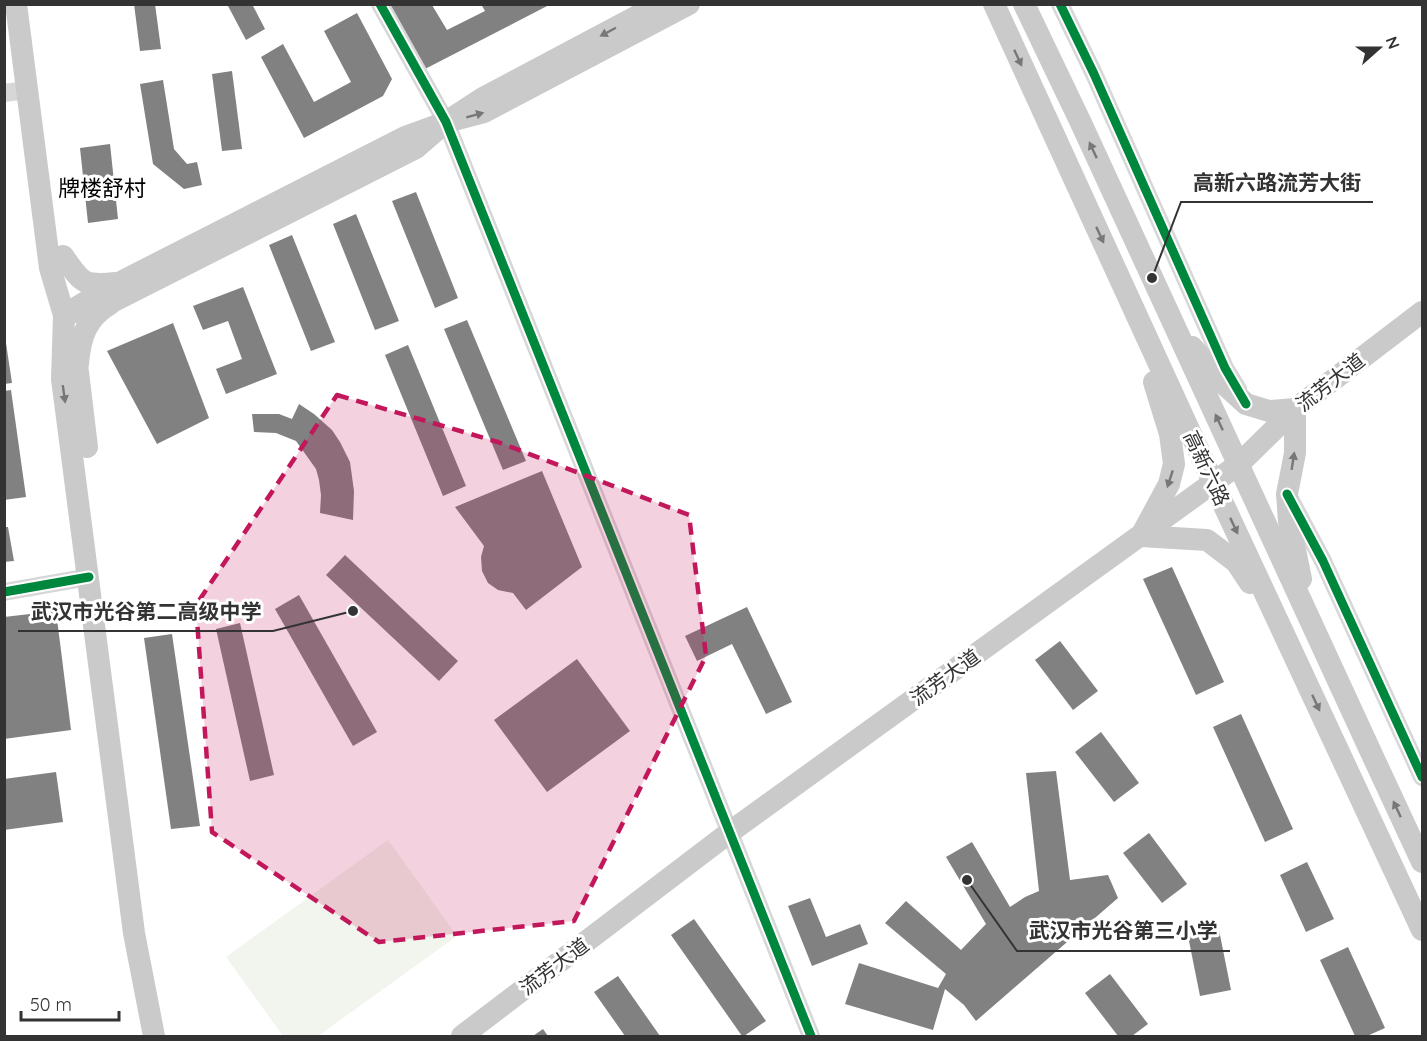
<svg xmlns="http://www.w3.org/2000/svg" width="1427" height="1041" font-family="Quicksand,'Noto Sans SC',sans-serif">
	<rect width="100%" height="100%" fill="#fff"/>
	<!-- green -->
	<polygon fill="#f1f5ed" points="388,840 457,936 318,1036 283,1036 226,957"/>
	<!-- building -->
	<g fill="#818181">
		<polygon points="134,4 155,4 161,49 140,51"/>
		<polygon points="227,4 252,4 265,29 246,40"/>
		<polygon points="481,4 551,4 423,70 390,5 432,5 447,30 485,11"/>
		<polygon points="357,13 392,79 383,96 304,138 261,57 283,44 314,102 351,82 324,31"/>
		<polygon points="232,71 242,149 222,151 212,74"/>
		<polygon points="163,80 174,149 187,164 197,162 202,185 184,189 153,164 140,84"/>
		<polygon points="110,144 118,219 88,223 80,148"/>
		<polygon points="416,192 458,298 435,308 392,201"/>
		<polygon points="356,214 399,321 375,330 333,224"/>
		<polygon points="292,235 335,342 311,351 269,245"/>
		<polygon points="243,287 277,374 226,394 216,369 242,359 228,321 203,330 193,306"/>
		<polygon points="467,320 526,461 503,470 444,329"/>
		<polygon points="173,323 209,418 157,444 107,351"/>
		<polygon points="4,343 6,343 12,383 4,384"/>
		<polygon points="408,345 466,486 443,496 385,355"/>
		<polygon points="11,390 26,497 4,500 4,391"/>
		<polygon points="299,404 314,414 332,430 340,442 350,462 354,491 353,520 320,513 321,495 319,480 316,469 296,441 276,433 254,432 252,414 279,414 292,419"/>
		<polygon points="542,471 582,567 526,610 513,593 498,590 488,583 482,571 481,557 484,546 455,507"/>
		<polygon points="4,527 8,527 14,561 4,562"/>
		<polygon points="345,555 458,661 439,681 326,575"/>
		<polygon points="1172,567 1224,682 1196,695 1143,579"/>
		<polygon points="299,595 377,732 353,746 275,609"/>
		<polygon points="747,607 792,702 766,714 732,644 697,661 685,636"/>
		<polygon points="56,611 71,730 4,739 4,617"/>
		<polygon points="240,623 274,775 250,781 216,629"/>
		<polygon points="172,634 200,826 171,829 144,638"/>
		<polygon points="1060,641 1098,691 1073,710 1035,660"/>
		<polygon points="577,659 630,731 547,792 494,720"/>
		<polygon points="1241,714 1293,829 1265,842 1213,727"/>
		<polygon points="1101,732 1139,783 1114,802 1075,752"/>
		<polygon points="1056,771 1070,880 1108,875 1118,898 976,1021 964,1005 945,989 933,1030 845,1004 859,963 938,988 946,974 885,923 906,901 961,950 986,924 946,857 972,842 1010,907 1025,897 1039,891 1026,773"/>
		<polygon points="56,772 63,822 4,830 4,779"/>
		<polygon points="1149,833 1187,884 1162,903 1123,853"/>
		<polygon points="1307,862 1334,919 1306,932 1280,875"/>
		<polygon points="810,898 826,937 860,924 868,944 812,966 788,906"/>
		<polygon points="694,919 766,1021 744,1036 742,1036 671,935"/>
		<polygon points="1218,925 1231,990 1200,996 1187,931"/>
		<polygon points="1348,947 1385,1028 1367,1036 1355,1036 1320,960"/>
		<polygon points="1110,974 1148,1024 1132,1036 1118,1036 1085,993"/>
		<polygon points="618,976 660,1036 625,1036 594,992"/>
		<polygon points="543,1029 548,1036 533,1036"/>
	</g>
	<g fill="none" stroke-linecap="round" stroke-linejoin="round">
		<!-- minor -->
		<g stroke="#d7d7d7" stroke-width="18">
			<polyline points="380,4 446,122 811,1036"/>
			<polyline points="1060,4 1094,74 1225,368 1238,389"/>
			<polyline points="4,93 27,90"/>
			<polyline points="1289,497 1323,561 1422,777"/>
			<polyline points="4,592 89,577"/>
		</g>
		<!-- major -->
		<g stroke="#cacaca" stroke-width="22">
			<polyline points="16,4 50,268 64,315 62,379 134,933 154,1036"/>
			<polyline points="660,4 483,98 446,122 484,112 689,4"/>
			<polyline points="994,4 1213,482 1422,930"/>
			<polyline points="1024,4 1081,123 1375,761 1422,862"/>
			<polygon points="446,122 416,148 112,302 64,315 109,288 405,137"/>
			<path d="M63,256C83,284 82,286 117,283"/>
			<polyline points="72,346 78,372 87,447"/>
			<polyline points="1192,347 1224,384 1246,404 1269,411 1295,409 1295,453 1287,494 1289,521 1301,579"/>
			<path d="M78,364C80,338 86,318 110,304"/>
			<polyline points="1154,382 1170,434 1174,464 1169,484 1141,536 1207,540 1236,562 1250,583"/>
			<polyline points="462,1036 730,832 1239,464 1295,409 1422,312"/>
		</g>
		<defs>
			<g id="cycleway">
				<polyline points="380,4 446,122 811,1036"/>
				<polyline points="1060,4 1094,74 1225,368 1246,404"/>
				<polyline points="1287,494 1323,561 1422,777"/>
				<polyline points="4,592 89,577"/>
			</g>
		</defs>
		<!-- cycleway casing -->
		<use href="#cycleway" stroke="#fff" stroke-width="13"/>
		<!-- cycleway -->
		<use href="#cycleway" stroke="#00873e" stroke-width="9"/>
	</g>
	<!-- one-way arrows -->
	<defs><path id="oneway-solid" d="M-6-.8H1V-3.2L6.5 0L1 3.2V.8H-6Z" transform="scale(1.5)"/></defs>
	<g fill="#777">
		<use href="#oneway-solid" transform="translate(608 32) rotate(152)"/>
		<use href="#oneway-solid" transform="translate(1018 58) rotate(65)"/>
		<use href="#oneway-solid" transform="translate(475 115) rotate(-15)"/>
		<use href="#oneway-solid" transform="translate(1093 150) rotate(-115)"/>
		<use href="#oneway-solid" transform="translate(1100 235) rotate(65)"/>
		<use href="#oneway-solid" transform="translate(64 394) rotate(82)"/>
		<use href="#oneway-solid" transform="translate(1219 422) rotate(-115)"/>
		<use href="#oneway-solid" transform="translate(1293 461) rotate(-81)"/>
		<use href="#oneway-solid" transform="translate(1170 479) rotate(108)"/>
		<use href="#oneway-solid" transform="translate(1234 526) rotate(65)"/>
		<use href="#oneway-solid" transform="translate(1316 703) rotate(65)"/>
		<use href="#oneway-solid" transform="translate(1397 809) rotate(-115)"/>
	</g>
	<!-- marked area -->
	<path fill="#c2185b" fill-opacity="0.2" stroke="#c2185b" stroke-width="4.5" stroke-dasharray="12 8" stroke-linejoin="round" d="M337,395L498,442L689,515L706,656L574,921L379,942L212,832L196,605Z"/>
	<g text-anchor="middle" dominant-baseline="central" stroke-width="6" stroke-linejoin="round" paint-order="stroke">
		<!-- street labels -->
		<g font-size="20" fill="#333" stroke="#fff">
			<text transform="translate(1330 382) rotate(-38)">流芳大道</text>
			<text transform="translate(1207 468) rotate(65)">高新六路</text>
			<text transform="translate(945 677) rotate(-36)">流芳大道</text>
			<text transform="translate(554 966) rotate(-37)">流芳大道</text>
		</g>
		<!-- quarter labels -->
		<g font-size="22" fill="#000" stroke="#fff">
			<text x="102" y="188">牌楼舒村</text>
		</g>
	</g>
	<!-- callouts -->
	<path fill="none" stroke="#333" stroke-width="2" d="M1152 278L1181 202H1373M353 611L273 631H18M967 880L1017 951H1230"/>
	<g fill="#333" stroke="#fff" stroke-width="2">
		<circle cx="1152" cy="278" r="6"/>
		<circle cx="353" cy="611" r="6"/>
		<circle cx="967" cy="880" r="6"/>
	</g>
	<g font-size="21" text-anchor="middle" font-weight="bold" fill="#333" stroke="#fff" stroke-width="6" stroke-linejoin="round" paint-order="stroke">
		<text x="1277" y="190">高新六路流芳大街</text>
		<text x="146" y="619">武汉市光谷第二高级中学</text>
		<text x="1123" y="938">武汉市光谷第三小学</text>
	</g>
	<!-- border -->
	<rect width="1427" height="1041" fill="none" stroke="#333333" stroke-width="12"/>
	<!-- north arrow -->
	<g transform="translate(1379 48) rotate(69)" stroke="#ffffff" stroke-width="4.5" paint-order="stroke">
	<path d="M0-4.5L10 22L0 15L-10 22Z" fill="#333333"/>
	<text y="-9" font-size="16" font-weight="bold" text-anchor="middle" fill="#333333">N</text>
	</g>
	<!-- scale -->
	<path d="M21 1011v9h98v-9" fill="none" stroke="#333333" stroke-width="3"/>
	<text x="30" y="1011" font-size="18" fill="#333333" stroke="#ffffff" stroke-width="4.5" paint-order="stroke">50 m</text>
</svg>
